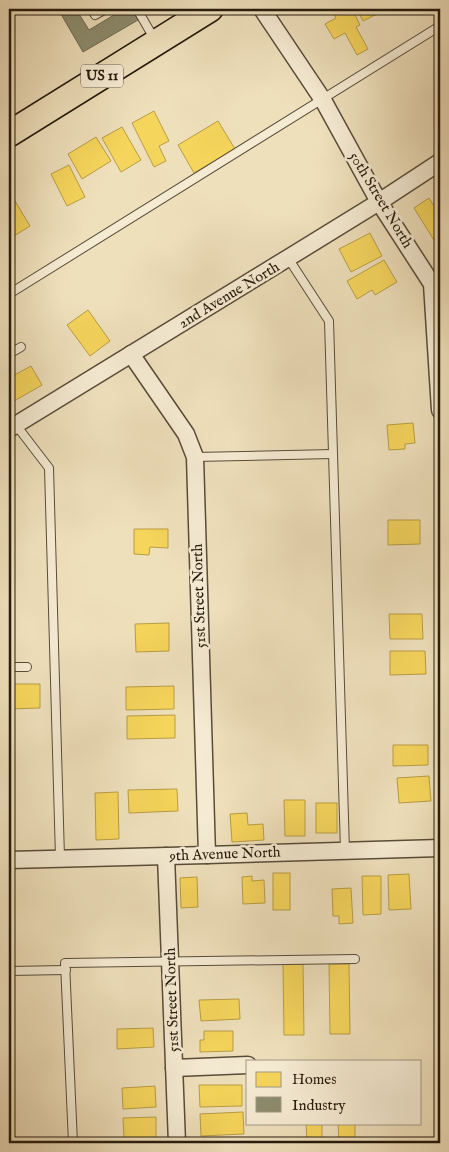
<svg xmlns="http://www.w3.org/2000/svg" width="449" height="1152" font-family="'IM FELL English',serif">
	<rect width="100%" height="100%" fill="#efe0bc"/>
	<filter id="stains"><feTurbulence type="fractalNoise" baseFrequency=".004" numOctaves="4"/><feColorMatrix values="0 0 0 0 .2 0 0 0 0 .09 0 0 0 0 .02 0 0 0 .5 -.17"/></filter>
	<radialGradient id="worn" r=".72"><stop offset=".6" stop-color="#630" stop-opacity="0"/><stop offset="1" stop-color="#630" stop-opacity=".3"/></radialGradient>
	<!-- homes -->
	<g fill="#f6d55c" stroke="#b89d44">
		<polygon points="331,9 352,9 360,25 356,27 368,49 357,55 345,33 334,39 325,24 336,18"/>
		<polygon points="357,9 375,9 377,14 363,21"/>
		<polygon points="154,111 169,141 159,146 166,161 154,167 132,123"/>
		<polygon points="218,121 235,149 194,173 178,145"/>
		<polygon points="122,127 141,160 121,172 102,138"/>
		<polygon points="96,137 111,161 82,179 68,154"/>
		<polygon points="69,165 85,197 67,206 51,174"/>
		<polygon points="9,191 30,226 9,239"/>
		<polygon points="429,198 440,216 440,243 437,245 414,208"/>
		<polygon points="370,233 382,256 351,272 339,249"/>
		<polygon points="384,260 397,282 375,295 372,290 357,299 347,281"/>
		<polygon points="88,310 110,341 90,356 67,325"/>
		<polygon points="31,366 42,385 9,404 9,378"/>
		<polygon points="413,423 415,443 405,444 405,449 389,450 387,425"/>
		<polygon points="388,520 420,520 420,544 388,545"/>
		<polygon points="134,529 168,529 168,548 150,547 149,555 134,554"/>
		<polygon points="389,614 422,614 423,639 390,639"/>
		<polygon points="169,623 169,651 136,652 135,624"/>
		<polygon points="390,651 425,651 426,674 390,675"/>
		<polygon points="9,684 40,684 40,708 9,709"/>
		<polygon points="174,686 174,709 126,710 126,687"/>
		<polygon points="175,715 175,738 127,739 127,716"/>
		<polygon points="393,745 428,745 428,765 393,766"/>
		<polygon points="429,776 431,801 399,803 397,778"/>
		<polygon points="177,789 178,811 129,813 128,790"/>
		<polygon points="118,792 119,839 96,840 95,793"/>
		<polygon points="284,800 305,800 305,836 285,836"/>
		<rect x="316" y="803" width="21" height="30"/>
		<polygon points="247,813 248,825 263,824 264,840 232,842 230,814"/>
		<rect x="273" y="873" width="17" height="37"/>
		<polygon points="409,874 411,909 389,910 388,875"/>
		<polygon points="252,876 252,881 264,880 265,903 243,904 242,877"/>
		<polygon points="362,876 381,876 381,914 363,915"/>
		<polygon points="197,877 198,907 181,908 180,878"/>
		<polygon points="351,888 353,923 339,924 339,916 333,916 332,889"/>
		<polygon points="283,964 303,964 304,1035 284,1035"/>
		<polygon points="329,964 349,964 350,1034 330,1034"/>
		<polygon points="239,999 240,1019 201,1021 199,1000"/>
		<polygon points="153,1028 154,1047 117,1049 117,1029"/>
		<polygon points="204,1031 233,1031 233,1051 200,1052 200,1040 204,1040"/>
		<polygon points="199,1085 242,1085 242,1106 200,1107"/>
		<polygon points="155,1086 156,1107 123,1109 122,1088"/>
		<polygon points="243,1112 244,1134 201,1136 200,1114"/>
		<polygon points="156,1117 156,1139 124,1139 123,1118"/>
		<polygon points="306,1123 322,1123 322,1143 307,1143"/>
		<polygon points="338,1123 355,1123 355,1143 339,1143"/>
	</g>
	<!-- industry -->
	<polygon fill="#8c8c6e" stroke="#6d6a51" points="58,9 76,9 89,30 124,9 132,9 138,20 83,52"/>
	<g fill="none" stroke-linecap="round" stroke-linejoin="round">
		<defs>
			<g id="lane">
				<polyline points="91,9 95,15 106,9"/>
				<polyline points="137,9 155,40"/>
				<polyline points="288,258 329,321 345,851"/>
				<polyline points="9,294 440,26"/>
				<polyline points="9,354 21,347"/>
				<polyline points="16,425 49,468 60,858"/>
				<polyline points="195,457 333,454"/>
				<polyline points="9,667 27,667"/>
				<polyline points="9,971 66,970"/>
				<polyline points="73,1143 65,963 355,959"/>
			</g>
			<g id="street">
				<polyline points="262,9 323,100 379,202 432,284 440,410"/>
				<polyline points="131,354 186,434 195,457 207,855"/>
				<polyline points="9,429 288,258 379,202 440,162"/>
				<polyline points="166,856 177,1143"/>
				<polyline points="9,860 207,855 440,848"/>
				<polyline points="174,1068 248,1065"/>
			</g>
			<polyline id="primary" points="9,134 210,9"/>
		</defs>
		<!-- lane casing -->
		<use href="#lane" stroke="#584c39" stroke-width="10"/>
		<!-- street casing -->
		<use href="#street" stroke="#584c39" stroke-width="19"/>
		<!-- primary casing -->
		<use href="#primary" stroke="#261b0d" stroke-width="28"/>
		<!-- lane -->
		<use href="#lane" stroke="#f5ebd3" stroke-width="8"/>
		<!-- street -->
		<use href="#street" stroke="#f5ebd3" stroke-width="16"/>
		<!-- primary -->
		<use href="#primary" stroke="#efe0bc" stroke-width="25"/>
	</g>
	<g text-anchor="middle" dominant-baseline="central" stroke-width="5" stroke-linejoin="round" paint-order="stroke">
		<!-- shield labels -->
		<rect fill="#f5ebd3" stroke="#645948" stroke-width="1" x="81" y="64.5" width="42" height="23" rx="4"/>
		<g font-size="14" font-weight="bold" fill="#261b0d">
			<text x="102" y="76">US 11</text>
		</g>
		<!-- street labels -->
		<g font-size="15" fill="#261b0d" stroke="#f5ebd3">
			<text transform="translate(381 200) rotate(59)">50th Street North</text>
			<text transform="translate(229 295) rotate(-31)">2nd Avenue North</text>
			<text transform="translate(199 596) rotate(-92)">51st Street North</text>
			<text transform="translate(225 854) rotate(-2)">9th Avenue North</text>
			<text transform="translate(172 1000) rotate(-92)">51st Street North</text>
		</g>
	</g>
	<!-- margin -->
	<rect width="449" height="1152" fill="none" stroke="#efe0bc" stroke-width="30"/>
	<rect x="10" y="10" width="429" height="1132" fill="none" stroke="#261b0d" stroke-width="2.5"/>
	<rect x="15" y="15" width="419" height="1122" fill="none" stroke="#261b0d"/>
	<!-- legend -->
	<rect x="246" y="1060" width="175" height="65" fill="#f5ebd3" stroke="#a29884"/>
	<rect x="256" y="1072" width="25" height="15" fill="#f6d55c" stroke="#a29884"/>
	<text x="292" y="1084" font-size="15" fill="#261b0d">Homes</text>
	<rect x="256" y="1097" width="25" height="15" fill="#8c8c6e" stroke="#a29884"/>
	<text x="292" y="1110" font-size="15" fill="#261b0d">Industry</text>
	<rect width="100%" height="100%" filter="url(#stains)"/>
	<rect width="100%" height="100%" fill="url(#worn)"/>
</svg>
